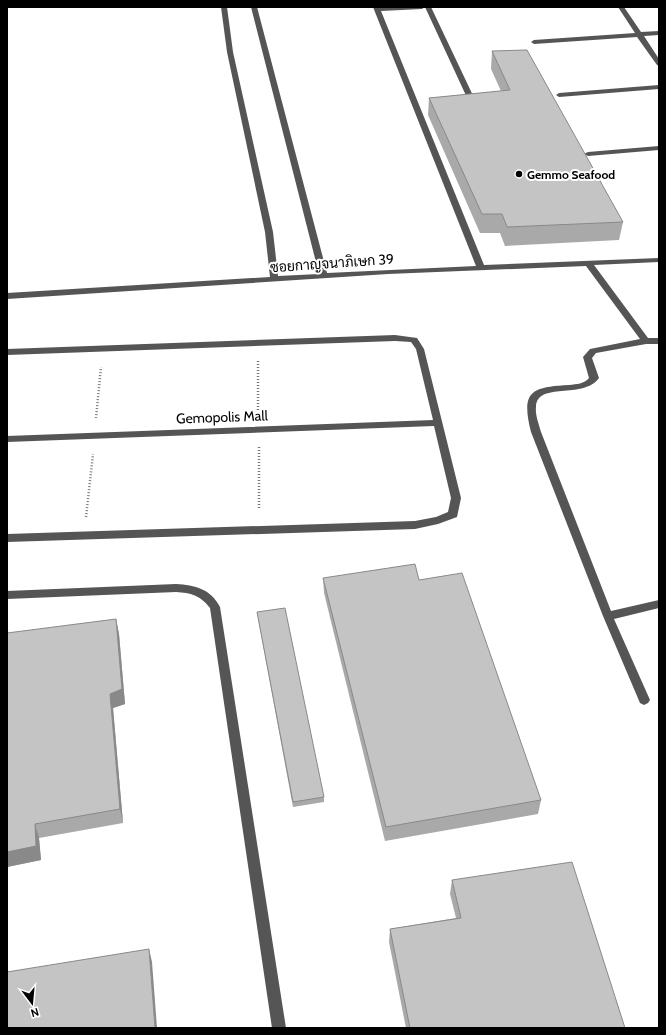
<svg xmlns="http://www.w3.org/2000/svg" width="666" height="1035" font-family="Cabin,Sarabun,sans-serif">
	<rect width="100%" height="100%" fill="#fff"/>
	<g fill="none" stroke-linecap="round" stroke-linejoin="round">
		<!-- path -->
		<g stroke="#777" stroke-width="2.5" stroke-dasharray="1 2" stroke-linecap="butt">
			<polyline points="258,361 258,412"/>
			<polyline points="96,418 101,367"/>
			<polyline points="259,447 259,510"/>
			<polyline points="86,517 93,454"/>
		</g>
		<!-- minor -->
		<g fill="#555" fill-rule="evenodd">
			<path d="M221,7H227L233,52L273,232L278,276L319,274L251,7H257L327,273L476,266L373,7H431L477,104L473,106L467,104L469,102L425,7L422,9L381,11L484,265L659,258V262L594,265L648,338H659V344H646L596,353L592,358L599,378C583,400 537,381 536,407C535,415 539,424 541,432L611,611L659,600V608L614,619L650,700L648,703L644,705L640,703L603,616L531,432C521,392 530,387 569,385C577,384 584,384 589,378L583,357L590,349L640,339L586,266L388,274L7,299V293L270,277L265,232L227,52Z"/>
			<polygon points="618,7 624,7 641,32 659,31 659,35 644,36 659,59 659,66 657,65 637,37 534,44 531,42 534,40 635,33"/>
			<polygon points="659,85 659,89 559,97 556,95 559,93"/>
			<polygon points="659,146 659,150 588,156 584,154 588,152"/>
			<polygon points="395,335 417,338 424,349 461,498 457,517 438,524 415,529 7,542 7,534 415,521 436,517 448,512 451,498 434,426 7,442 7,436 433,420 416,349 411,342 395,341 7,355 7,349"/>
			<path d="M176,584C195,585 211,589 220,607L286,1028H272L210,608C200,595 191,593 176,592L7,599V591Z"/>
		</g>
	</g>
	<!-- wall -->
	<g fill="#a9a9a9">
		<polygon points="492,51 623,222 619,240 505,246 500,233 480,233 428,115 429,98 501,91 491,69"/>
		<polygon points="323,578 419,580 541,800 538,814 385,841 324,593"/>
		<polygon points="257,612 324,797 324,802 293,807 258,618"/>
		<polygon points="116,619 119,634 125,704 113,708 123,823 39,838 41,860 7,867"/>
		<polygon points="452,880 625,1028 406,1028 389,942 390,929 456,918 450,894"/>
	</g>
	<!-- shaded-wall -->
	<g fill="#898989">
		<polygon points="116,619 119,634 125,704 113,708 123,823 120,809 110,694"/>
		<polygon points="35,824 39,838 41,860 7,867 7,852"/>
		<polygon points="149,949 152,962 157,1028 155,1028"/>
	</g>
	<!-- building -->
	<g fill="#c4c4c4" stroke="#898989">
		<polygon points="527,50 623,222 507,227 502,214 482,214 429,98 510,90 492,51"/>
		<polygon points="415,564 419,580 462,573 541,800 386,827 323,578"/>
		<polygon points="285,608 324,797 293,802 257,612"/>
		<polygon points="116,619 122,689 110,694 120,809 35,824 36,846 7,852 7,633"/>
		<polygon points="572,862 625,1028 410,1028 390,929 461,918 452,880"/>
		<polygon points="149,949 155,1028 7,1028 7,972"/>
	</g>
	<!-- markers -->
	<circle fill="#000" stroke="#fff" stroke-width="1.5" cx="519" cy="174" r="4"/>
	<g text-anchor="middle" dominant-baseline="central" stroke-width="4" stroke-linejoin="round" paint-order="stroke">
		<!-- far-poi labels -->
		<g font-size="12" font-weight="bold" fill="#000" stroke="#fff" text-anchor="start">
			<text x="527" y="174">Gemmo Seafood</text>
		</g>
		<!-- street labels -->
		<g font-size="14" fill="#000" stroke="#fff">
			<text transform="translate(332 263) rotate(-4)">ซอยกาญจนาภิเษก 39</text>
			<text transform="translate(222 417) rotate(-2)">Gemopolis Mall</text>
		</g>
	</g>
	<!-- border -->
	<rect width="666" height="1035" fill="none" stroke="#000000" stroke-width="16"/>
	<!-- north arrow -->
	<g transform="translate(32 1003) rotate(164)" stroke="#ffffff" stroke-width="3" paint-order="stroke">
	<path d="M0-3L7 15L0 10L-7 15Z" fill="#000000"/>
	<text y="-6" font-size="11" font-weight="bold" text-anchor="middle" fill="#000000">N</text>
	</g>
</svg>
